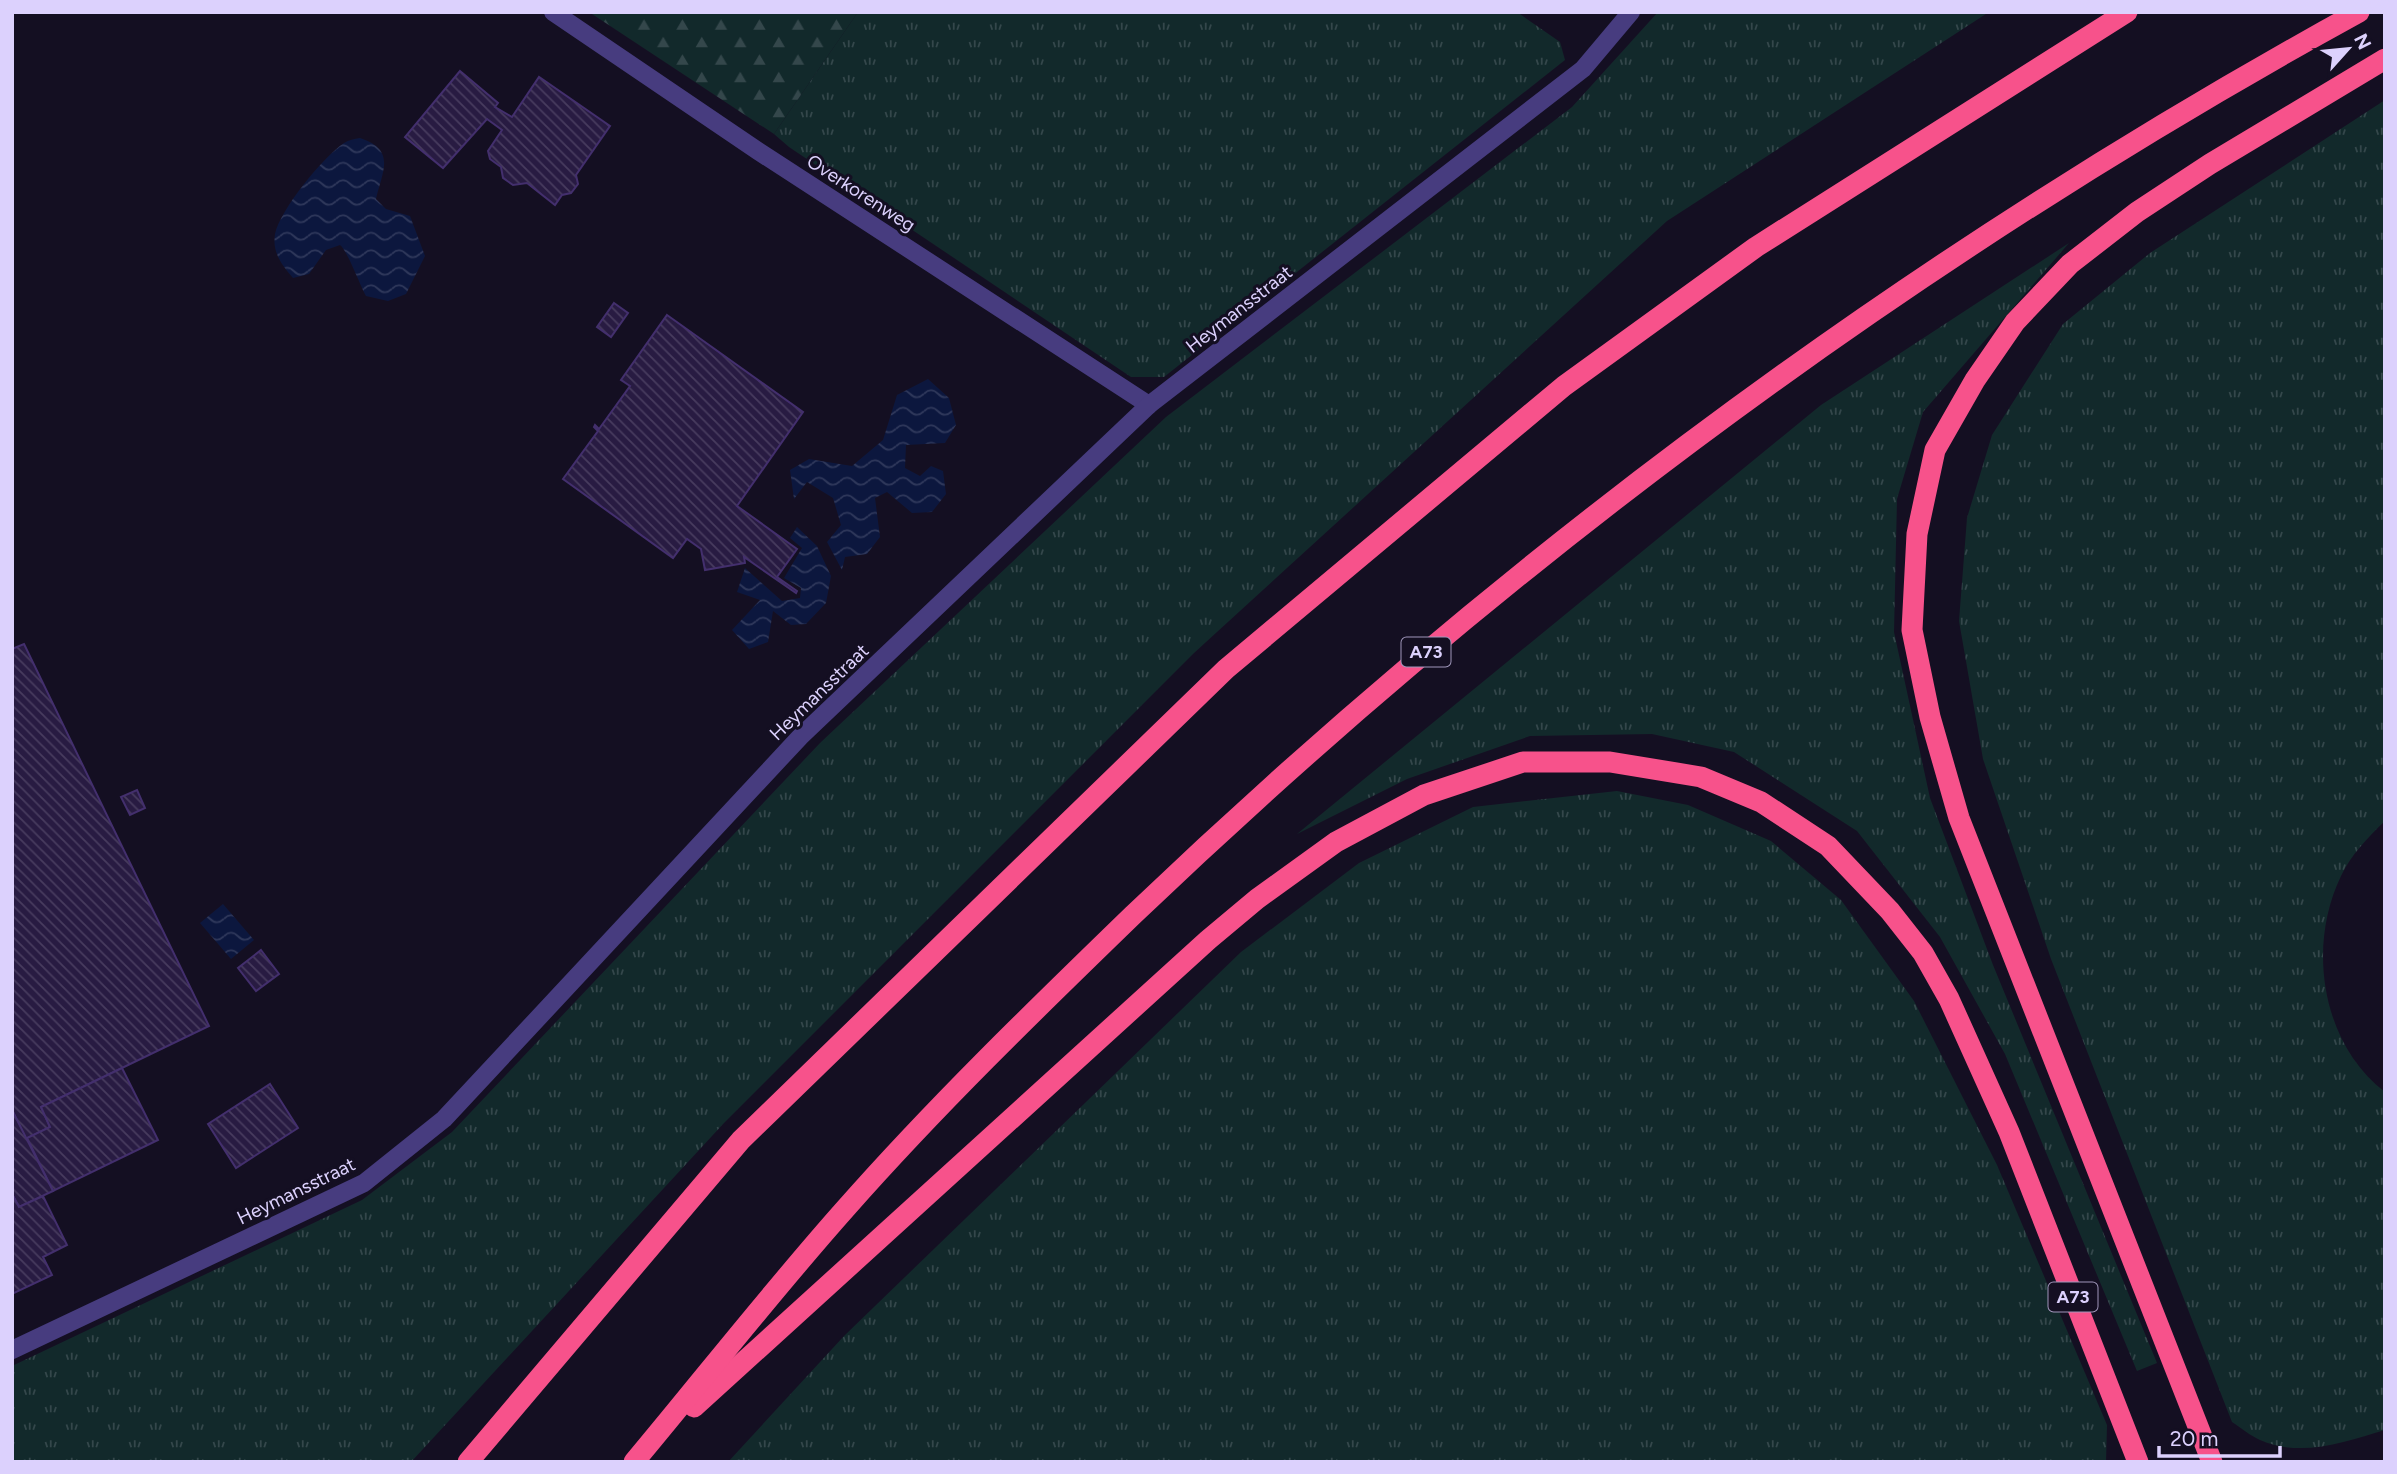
<svg xmlns="http://www.w3.org/2000/svg" width="2397" height="1474" font-family="Figtree,sans-serif">
	<defs>
		<pattern id="grass-tufts" width="24" height="20" patternUnits="userSpaceOnUse" patternTransform="scale(1.75)"><rect width="24" height="20" fill="#12292b"/><path d="M3 7l-1-3M5 7V3M7 7l1-3M15 17l-1-3M17 17v-4M19 17l1-3" fill="none" stroke="#34474b"/></pattern>
		<pattern id="forest-firs" width="22" height="20" patternUnits="userSpaceOnUse" patternTransform="scale(1.75)"><rect width="22" height="20" fill="#12292b"/><path d="M5 1l3.5 6h-7zM16 11l3.5 6h-7z" fill="#34474b"/></pattern>
		<pattern id="water-waves" width="16" height="10" patternUnits="userSpaceOnUse" patternTransform="scale(1.75)"><rect width="16" height="10" fill="#0c173e"/><path d="M0 5q4-4 8 0t8 0" fill="none" stroke="#2f385b"/></pattern>
		<pattern id="building-back-hatch" width="6" height="6" patternUnits="userSpaceOnUse" patternTransform="scale(1.75)"><rect width="6" height="6" fill="#281b42"/><path d="M-1 5l2 2M0 0l6 6M5-1l2 2" fill="none" stroke="#473b5e"/></pattern>
	</defs>
	<rect width="100%" height="100%" fill="#140f22"/>
	<!-- grass -->
	<g fill="url(#grass-tufts)">
		<polygon points="858,12 1517,12 1560,42 1565,60 1164,377 1131,377 789,147 774,134"/>
		<polygon points="1658,12 1989,12 1667,221 1194,653 724,1123 411,1462 12,1462 12,1366 362,1200 452,1132 820,743 1166,417 1572,107"/>
		<path d="M2385,100V821C2368,837 2351,855 2341,876C2307,946 2321,1043 2385,1092V1430C2345,1442 2301,1458 2260,1440C2251,1436 2241,1428 2232,1422L2051,959L1983,759L1959,621L1967,518L1992,435L2063,324L2150,253Z"/>
		<polygon points="2069,243 1923,412 1897,499 1894,632 1930,798 1993,965 2157,1363 2137,1371 2005,1054 1940,937 1857,831 1734,752 1652,734 1530,736 1407,779 1297,834 1821,405"/>
		<polygon points="1617,791 1688,805 1771,841 1841,900 1914,1001 1997,1165 2107,1425 2106,1462 728,1462 844,1336 1241,952 1359,863 1473,807"/>
	</g>
	<!-- forest -->
	<polygon fill="url(#forest-firs)" points="589,12 858,12 774,134"/>
	<!-- water -->
	<g fill="url(#water-waves)">
		<path d="M360,138C397,150 382,172 376,199L386,209L410,216L425,256L406,294L388,301L366,296C360,285 347,250 340,245L326,250L309,274L293,278C282,265 272,253 275,234C280,210 323,157 344,143C349,140 354,139 360,138Z"/>
		<polygon points="928,379 949,398 956,425 945,443 906,445 905,468 920,476 931,466 943,471 946,494 932,512 912,513 887,492 875,498 880,537 867,554 845,557 842,570 827,542 841,525 833,498 807,482 794,499 790,470 809,459 852,466 883,440 897,395"/>
		<polygon points="797,527 817,546 831,576 826,603 806,624 791,625 773,611 768,642 749,649 732,630 760,600 737,592 745,568 782,601 800,598 801,588 784,578 802,548 790,538"/>
		<polygon points="223,904 254,940 231,959 200,923"/>
	</g>
	<!-- building -->
	<g fill="url(#building-back-hatch)" stroke="#432f6d" stroke-width="2">
		<polygon points="460,71 498,103 495,107 512,117 539,77 610,126 576,175 578,184 571,193 562,195 555,205 527,183 513,185 503,178 501,167 490,159 488,151 502,130 487,119 443,168 405,137"/>
		<polygon points="614,303 628,313 611,337 597,327"/>
		<polygon points="667,315 803,412 737,506 797,549 777,577 797,591 796,593 744,557 745,563 705,570 701,549 687,539 673,558 563,479 598,431 594,427 595,425 599,429 630,386 621,380"/>
		<polygon points="24,644 209,1026 41,1107 50,1127 26,1139 12,1110 12,649"/>
		<polygon points="137,790 145,808 130,815 121,797"/>
		<polygon points="261,950 279,974 256,991 238,968"/>
		<polygon points="122,1068 158,1140 53,1191 27,1138 50,1127 41,1107"/>
		<polygon points="270,1084 298,1128 236,1168 208,1124"/>
		<polygon points="12,1110 53,1191 19,1207 12,1194"/>
		<polygon points="12,1194 19,1207 43,1196 67,1245 43,1257 52,1275 12,1294"/>
	</g>
	<g fill="none" stroke-linecap="round" stroke-linejoin="round">
		<!-- minor -->
		<g stroke="#473c7f" stroke-width="18">
			<polyline points="553,12 758,151 1149,405"/>
			<polyline points="12,1350 364,1183 444,1119 800,737 1149,405 1583,69 1631,12"/>
		</g>
		<!-- highway -->
		<g stroke="#f7528b" stroke-width="21">
			<polyline points="694,1407 1208,940 1257,899 1336,842 1424,795 1523,762 1610,762 1701,777 1761,802 1828,846 1890,911 1923,953 1949,999 2009,1132 2138,1462"/>
			<polyline points="468,1462 741,1140 1226,669 1564,386 1756,247 2127,12"/>
			<path d="M634,1462C705,1377 773,1290 846,1208C936,1106 1035,1010 1133,915C1501,563 1912,257 2359,12"/>
			<polyline points="2212,1462 1959,818 1930,717 1912,630 1917,534 1935,450 1975,380 2015,322 2070,264 2137,212 2210,164 2385,59"/>
		</g>
	</g>
	<g text-anchor="middle" dominant-baseline="central" stroke-width="6" stroke-linejoin="round" paint-order="stroke">
		<!-- shield labels -->
		<g fill="#140f22" stroke="#a097bb" stroke-width="2">
			<rect x="1401.5" y="637.5" width="49" height="29" rx="5"/>
			<rect x="2048.5" y="1282.5" width="49" height="29" rx="5"/>
		</g>
		<g font-size="18" font-weight="bold" fill="#dcd1fd">
			<text x="1426" y="652">A73</text>
			<text x="2073" y="1297">A73</text>
		</g>
		<!-- street labels -->
		<g font-size="19" fill="#dcd1fd" stroke="#140f22">
			<text transform="translate(861 193) rotate(33)">Overkorenweg</text>
			<text transform="translate(1239 309) rotate(-38)">Heymansstraat</text>
			<text transform="translate(819 692) rotate(-44)">Heymansstraat</text>
			<text transform="translate(296 1191) rotate(-26)">Heymansstraat</text>
		</g>
	</g>
	<!-- border -->
	<rect width="2397" height="1474" fill="none" stroke="#dcd1fd" stroke-width="28"/>
	<!-- north arrow -->
	<g transform="translate(2348 49) rotate(63)" stroke="#140f22" stroke-width="5" paint-order="stroke">
	<path d="M0-5L12 26L0 18L-12 26Z" fill="#dcd1fd"/>
	<text y="-10" font-size="19" font-weight="bold" text-anchor="middle" fill="#dcd1fd">N</text>
	</g>
	<!-- scale -->
	<path d="M2159 1446v10h121v-10" fill="none" stroke="#dcd1fd" stroke-width="3.5"/>
	<text x="2170" y="1446" font-size="21" fill="#dcd1fd" stroke="#140f22" stroke-width="5" paint-order="stroke">20 m</text>
</svg>
